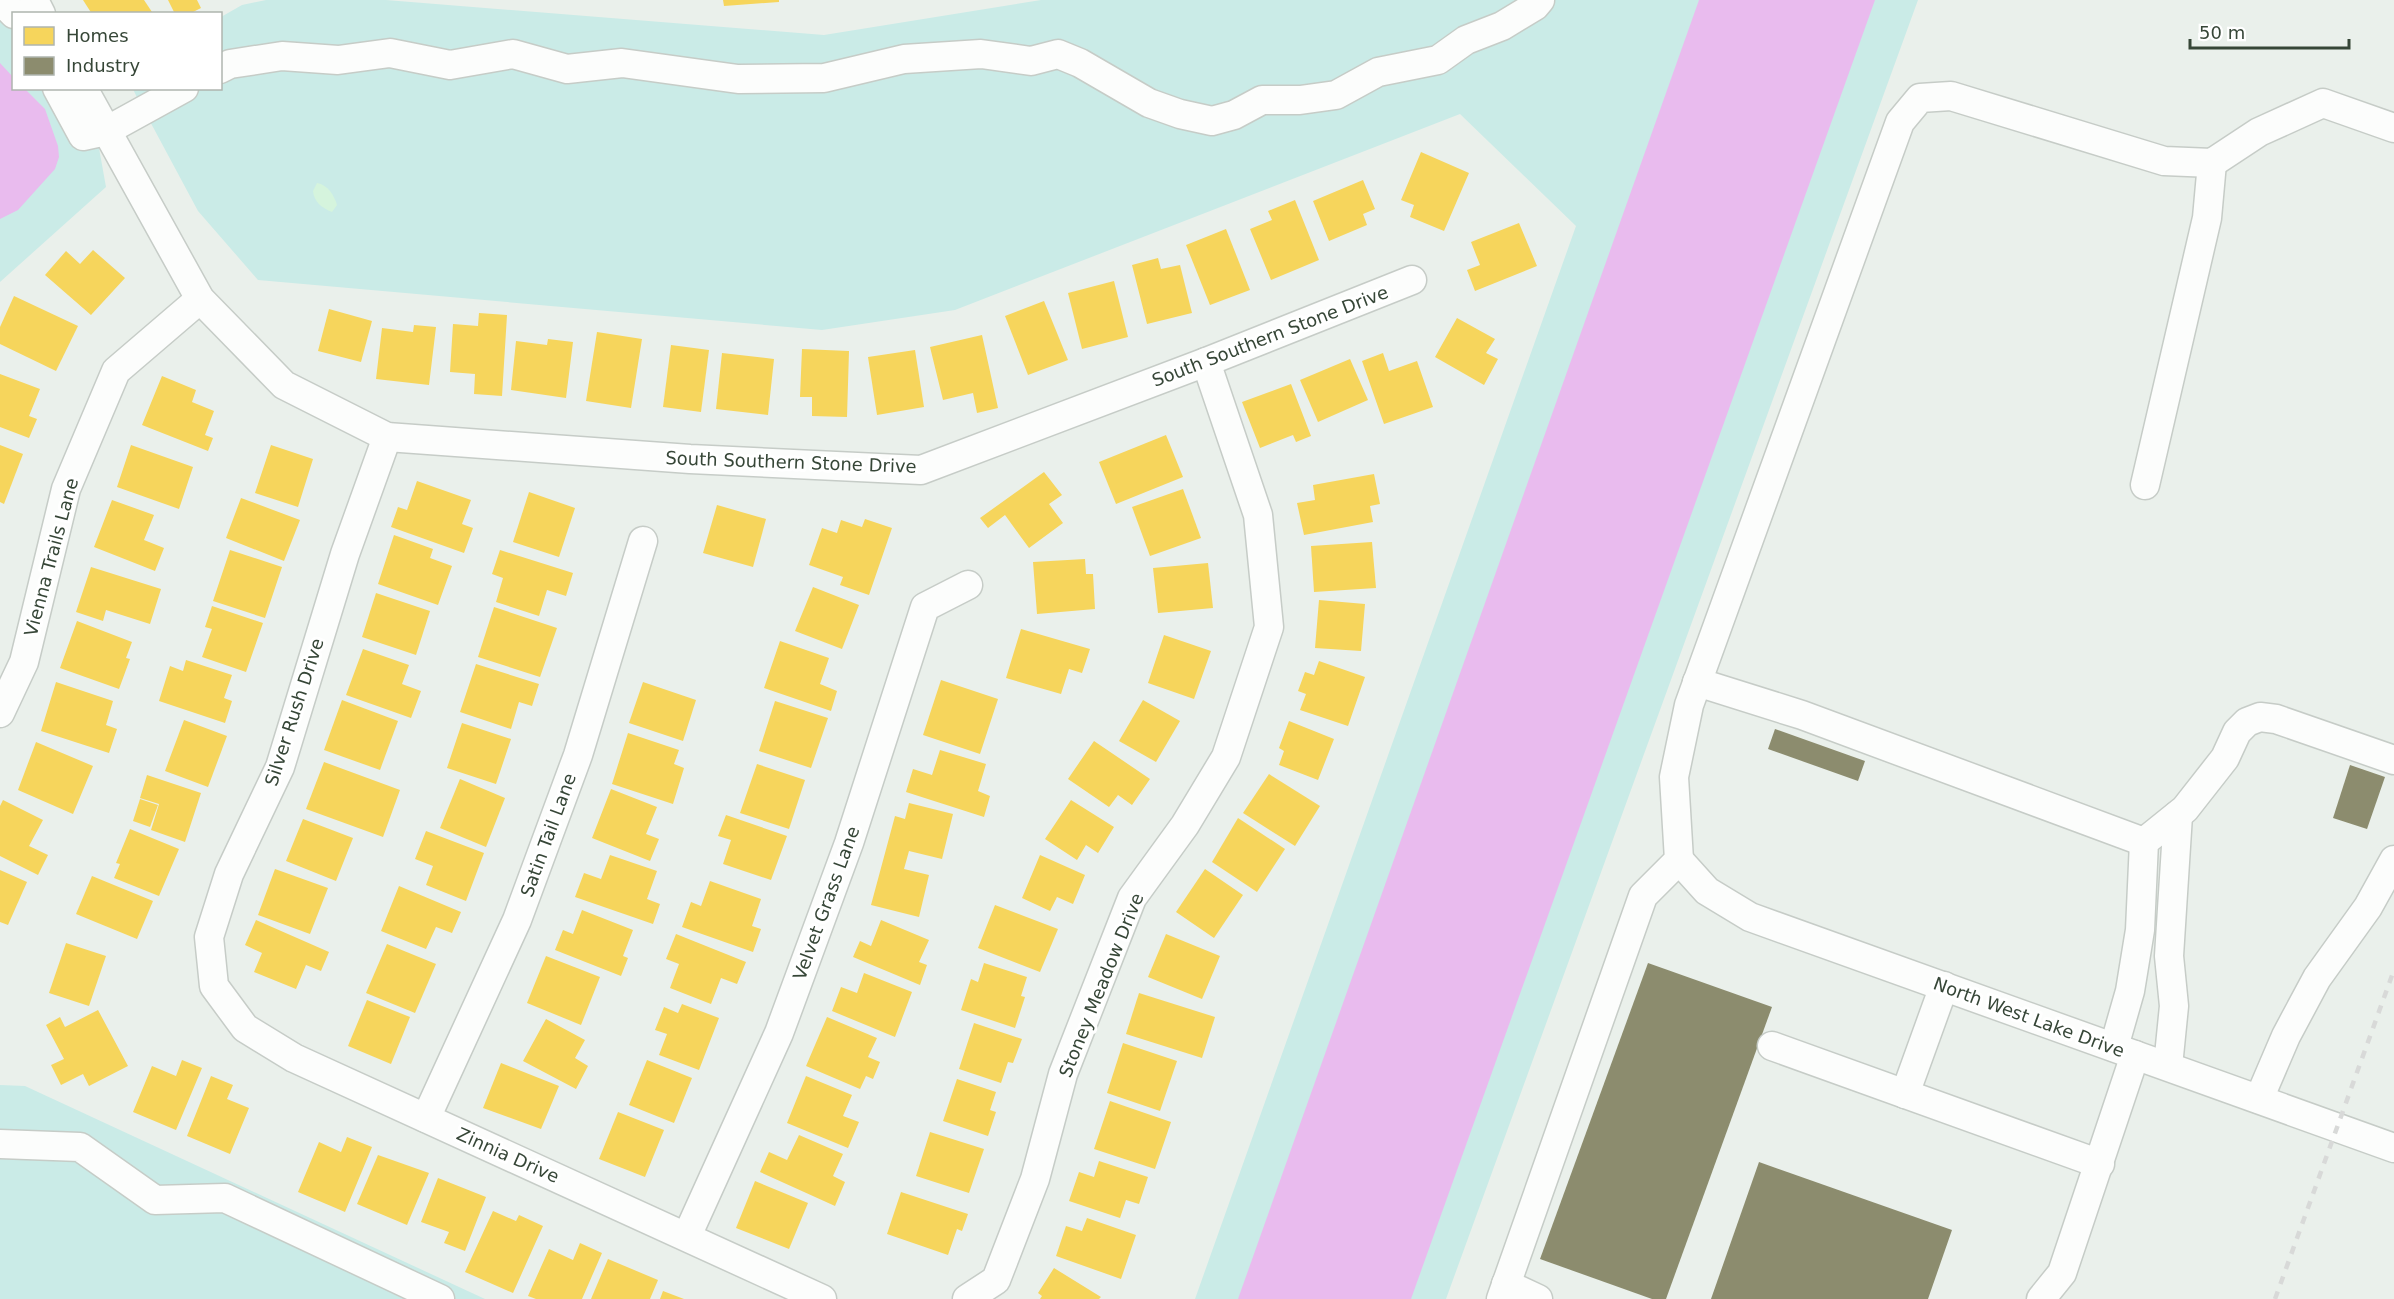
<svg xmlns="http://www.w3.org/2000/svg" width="2394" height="1299" font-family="'DejaVu Sans',sans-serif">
	<rect width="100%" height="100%" fill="#eaf0eb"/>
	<!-- green -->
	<g fill="#caebe7">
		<polygon points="0,0 14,14 14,88 68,89 92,128 141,106 133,89 220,88 221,17 242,5 266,0 386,0 824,35 1041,0 1918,0 1446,1299 1195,1299 1576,226 1460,114 955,310 822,330 258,280 198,211 146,114 97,137 106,187 0,282"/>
		<polygon points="0,1085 25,1086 485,1299 0,1299"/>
	</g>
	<!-- sand -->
	<path fill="#d5f4dd" d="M317,183C328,185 334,195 337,205L332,212C322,208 314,202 313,191Z"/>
	<!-- water -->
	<g fill="#e9bbee">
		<polygon points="1699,0 1875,0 1411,1299 1238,1299"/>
		<polygon points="0,63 13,77 14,88 25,89 45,109 58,146 59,157 55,169 18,210 0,219"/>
	</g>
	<!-- homes -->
	<g fill="#f6d55c">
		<polygon points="83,0 144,0 152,12 92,14"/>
		<polygon points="168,0 197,0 201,8 189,14 175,14"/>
		<polygon points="723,0 779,0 779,2 724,6"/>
		<polygon points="1421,152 1469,173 1444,231 1410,217 1414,205 1401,200"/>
		<polygon points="1363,180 1375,209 1363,214 1367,225 1329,241 1313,201"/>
		<polygon points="1295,200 1319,260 1271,280 1250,229 1272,220 1268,211"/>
		<polygon points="1519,223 1537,266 1475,291 1467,270 1480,265 1471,242"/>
		<polygon points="1226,229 1250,290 1210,305 1186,245"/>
		<polygon points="93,250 125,278 91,315 45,275 66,251 80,264"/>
		<polygon points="1158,258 1161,269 1180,265 1192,313 1147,324 1132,265"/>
		<polygon points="1114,281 1128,337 1082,349 1068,293"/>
		<polygon points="14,296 78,326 56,371 0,344 0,327"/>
		<polygon points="1044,301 1068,360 1028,375 1005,316"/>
		<polygon points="329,309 372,321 361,362 318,351"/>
		<polygon points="479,313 507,315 502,396 474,394 475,374 450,372 453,324 478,326"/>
		<polygon points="1457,318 1495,339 1486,353 1498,359 1484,385 1435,357"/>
		<polygon points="414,325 436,327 429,385 376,379 382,328 413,332"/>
		<polygon points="597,332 642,339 631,408 586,401"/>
		<polygon points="982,335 998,408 977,413 973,393 943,400 930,347"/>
		<polygon points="548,339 573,342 566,398 511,390 516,341 547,345"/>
		<polygon points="671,345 709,350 701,412 663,407"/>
		<polygon points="802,349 849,351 847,417 812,416 812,397 800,397"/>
		<polygon points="915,350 924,407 877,415 868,357"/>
		<polygon points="722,353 774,359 768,415 716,409"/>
		<polygon points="1383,353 1389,371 1417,361 1433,407 1384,424 1362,361"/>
		<polygon points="1350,359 1368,400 1318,422 1300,380"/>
		<polygon points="0,374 40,389 29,416 37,419 29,438 0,427"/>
		<polygon points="162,376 196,390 192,402 214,411 205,435 213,438 208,451 142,425"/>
		<polygon points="1291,384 1311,436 1296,442 1293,435 1260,448 1242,402"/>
		<polygon points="1166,435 1183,477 1116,504 1099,462"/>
		<polygon points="0,445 23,454 4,504 0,502"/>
		<polygon points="131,445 193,467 179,509 117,487"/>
		<polygon points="271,445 313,459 298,507 255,493"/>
		<polygon points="1044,472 1062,495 1049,504 1063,523 1029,548 1005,515 988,528 980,518"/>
		<polygon points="1374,474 1380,504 1370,506 1373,522 1304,535 1297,503 1315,500 1313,485"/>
		<polygon points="417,481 471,500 462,524 473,528 464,553 391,527 398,507 407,510"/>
		<polygon points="1183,489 1201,538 1150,556 1132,507"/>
		<polygon points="529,492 575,508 559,557 513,542"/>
		<polygon points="241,498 300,520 284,561 226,538"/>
		<polygon points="112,500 154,515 144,540 164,548 155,571 94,547"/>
		<polygon points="717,505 766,519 753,567 703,553"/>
		<polygon points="865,519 892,528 869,595 840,585 843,577 809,565 822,528 837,533 841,520 862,527"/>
		<polygon points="394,535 433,549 430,558 452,566 438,605 378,584"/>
		<polygon points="1372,542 1376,588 1314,592 1311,546"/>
		<polygon points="230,550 282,567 265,618 213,601"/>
		<polygon points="500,550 573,573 566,596 547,590 539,616 496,602 503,578 492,574"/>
		<polygon points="1085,559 1086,574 1093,574 1095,609 1037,614 1033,562"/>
		<polygon points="1208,563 1213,608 1158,613 1153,568"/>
		<polygon points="91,567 161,589 150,624 106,610 103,621 76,612"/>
		<polygon points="813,587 859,605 842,649 795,631"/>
		<polygon points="376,593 430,611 416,655 362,637"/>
		<polygon points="1319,600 1365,604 1361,651 1315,648"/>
		<polygon points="212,606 263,623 246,672 202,657 212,629 205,627"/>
		<polygon points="494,607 557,628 540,677 478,657"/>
		<polygon points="77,621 132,642 126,658 130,659 119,689 60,668"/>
		<polygon points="1021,629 1090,649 1082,673 1069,669 1061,694 1006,678"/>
		<polygon points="1164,635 1211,651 1194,699 1148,683"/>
		<polygon points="780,641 829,658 820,684 837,691 831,711 764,688"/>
		<polygon points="363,649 409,665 402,684 421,691 411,718 346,695"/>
		<polygon points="186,660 232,675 224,698 232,701 225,723 159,701 170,666 183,671"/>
		<polygon points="1319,661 1365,677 1348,726 1300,710 1306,694 1298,691 1305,672 1314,675"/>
		<polygon points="476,664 539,684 532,706 519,702 511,729 460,712"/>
		<polygon points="941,680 998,699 980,754 923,735"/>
		<polygon points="56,682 113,701 106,725 117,729 109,753 41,731"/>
		<polygon points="643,682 696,700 683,741 629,723"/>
		<polygon points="342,700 398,721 380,770 324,750"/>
		<polygon points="1143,700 1180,721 1156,762 1119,741"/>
		<polygon points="775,701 828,718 811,768 759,751"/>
		<polygon points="184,720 227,736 208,787 165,771"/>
		<polygon points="1289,721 1334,739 1318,780 1279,765 1284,751 1279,748"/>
		<polygon points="462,723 511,739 496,784 447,768"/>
		<polygon points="628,733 679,750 674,764 684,768 673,804 612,784"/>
		<polygon points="1094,741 1150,779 1132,805 1118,795 1109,807 1068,779"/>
		<polygon points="36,742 93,766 73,814 18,790"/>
		<polygon points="940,750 986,764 978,791 990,796 984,817 906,792 913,769 932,775"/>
		<polygon points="324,762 400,790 383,837 306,809"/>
		<polygon points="757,764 805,780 789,829 740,813"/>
		<polygon points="1269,774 1320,806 1295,846 1243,813"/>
		<polygon points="147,775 201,793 185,842 151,830 159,804 140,798"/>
		<polygon points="460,779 505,798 486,847 440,828"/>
		<polygon points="611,789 657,807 646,834 659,839 650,861 592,838"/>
		<polygon points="140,799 158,805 150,827 133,821"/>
		<polygon points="3,800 43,820 29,846 48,855 38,875 0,856 0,806"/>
		<polygon points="1071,800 1114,827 1098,853 1086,845 1077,860 1045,839"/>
		<polygon points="909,803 953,814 942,859 909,851 904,869 929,875 919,917 871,905 895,816 905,819"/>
		<polygon points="726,815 787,836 771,880 723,864 731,840 718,836"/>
		<polygon points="1238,818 1285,849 1257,892 1212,862"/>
		<polygon points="303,819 353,838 336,881 286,861"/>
		<polygon points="130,829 179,849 159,896 114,878 120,864 116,863"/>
		<polygon points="426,831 484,853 466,901 426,885 433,866 415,859"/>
		<polygon points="610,855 657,871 647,899 660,904 653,924 575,897 584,873 601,879"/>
		<polygon points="1040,855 1085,875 1073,904 1057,897 1050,911 1022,898"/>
		<polygon points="275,869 328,888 310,934 258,915"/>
		<polygon points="1205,869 1243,895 1214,938 1176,912"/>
		<polygon points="0,870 27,882 8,925 0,922"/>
		<polygon points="92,876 153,901 137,939 76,914"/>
		<polygon points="710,881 761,899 752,926 761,929 753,952 682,927 691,902 701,906"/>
		<polygon points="399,886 461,912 452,933 436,927 426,949 381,931"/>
		<polygon points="995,905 1058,929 1040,972 978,948"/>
		<polygon points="582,910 633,930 623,956 628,958 621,976 555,950 563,930 573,934"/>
		<polygon points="256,920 329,952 321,971 306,965 296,989 254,972 262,953 245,945"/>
		<polygon points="881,920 929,940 919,962 927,965 920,985 853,957 860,941 871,946"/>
		<polygon points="676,934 746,962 737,984 721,978 711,1004 670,988 679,964 666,959"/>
		<polygon points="1166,934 1220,956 1202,999 1148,977"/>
		<polygon points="66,943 106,956 89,1006 49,993"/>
		<polygon points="387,944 436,964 415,1013 366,993"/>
		<polygon points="546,956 600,977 581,1025 527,1003"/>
		<polygon points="984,963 1027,977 1021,996 1025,997 1015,1028 961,1010 971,979 978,982"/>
		<polygon points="864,973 912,992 895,1037 832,1011 841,987 857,993"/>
		<polygon points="1139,993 1215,1017 1202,1058 1126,1034"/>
		<polygon points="367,1000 410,1017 391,1064 348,1046"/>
		<polygon points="682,1004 719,1018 699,1070 659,1055 667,1034 655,1030 664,1007 678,1013"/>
		<polygon points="98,1010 128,1066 89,1086 83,1074 61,1085 51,1065 64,1059 46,1025 60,1017 65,1027"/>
		<polygon points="827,1017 877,1038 868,1057 880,1062 873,1079 866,1076 860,1089 806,1066"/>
		<polygon points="546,1019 585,1040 575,1058 588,1066 576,1089 523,1061"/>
		<polygon points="974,1023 1022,1039 1013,1063 1008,1062 1001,1083 959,1069"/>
		<polygon points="1123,1043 1177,1061 1160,1111 1107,1093"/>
		<polygon points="182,1060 202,1068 176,1130 133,1112 152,1066 176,1076"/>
		<polygon points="647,1060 692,1078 674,1123 629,1105"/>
		<polygon points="501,1063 559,1086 541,1129 483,1108"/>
		<polygon points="211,1076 233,1085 227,1099 249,1108 230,1154 187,1136"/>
		<polygon points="806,1076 852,1095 843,1116 859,1122 848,1148 787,1123"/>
		<polygon points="957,1079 996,1092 990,1110 996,1112 988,1136 943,1121"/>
		<polygon points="1110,1101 1171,1122 1155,1169 1094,1149"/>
		<polygon points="618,1112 664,1130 645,1177 599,1159"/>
		<polygon points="930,1132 984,1149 969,1193 916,1176"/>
		<polygon points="799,1135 843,1154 833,1176 845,1182 835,1206 760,1172 769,1152 787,1160"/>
		<polygon points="347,1137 372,1147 345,1212 298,1192 319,1142 341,1152"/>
		<polygon points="378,1155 429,1173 407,1225 357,1204"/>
		<polygon points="1099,1161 1148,1177 1139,1204 1126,1200 1120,1218 1069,1201 1079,1172 1094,1177"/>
		<polygon points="438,1178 486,1197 465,1251 444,1243 449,1232 421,1222"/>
		<polygon points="755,1181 808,1203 789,1249 736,1228"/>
		<polygon points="901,1192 968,1214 962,1231 957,1229 948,1255 887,1234"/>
		<polygon points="493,1211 516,1221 519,1215 543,1226 513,1293 465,1272"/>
		<polygon points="1087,1218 1136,1235 1121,1279 1056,1256 1066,1226 1082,1231"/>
		<polygon points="580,1243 602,1253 582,1299 536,1299 528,1296 549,1249 573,1260"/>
		<polygon points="608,1259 658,1280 650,1299 591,1299"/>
		<polygon points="1054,1268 1101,1297 1099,1299 1040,1299 1042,1296 1038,1293"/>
		<polygon points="663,1291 684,1299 660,1299"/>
	</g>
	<!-- industry -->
	<g fill="#8c8c6e">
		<polygon points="1775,729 1865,761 1858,781 1768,749"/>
		<polygon points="2350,765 2385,777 2367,829 2333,818"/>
		<polygon points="1648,963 1772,1007 1666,1299 1652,1299 1540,1259"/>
		<polygon points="1759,1162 1952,1230 1928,1299 1711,1299"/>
	</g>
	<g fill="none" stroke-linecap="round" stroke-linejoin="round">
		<defs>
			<g id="minor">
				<polyline points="0,0 14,14"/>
				<polyline points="34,0 41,14"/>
				<polyline points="220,69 230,64 282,56 338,60 390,53 450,65 513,54 567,69 622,63 738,79 824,78 904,59 981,54 1031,61 1058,54 1080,63 1149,103 1180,114 1212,121 1234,115 1262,100 1300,100 1336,95 1378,72 1438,60 1466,40 1502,26 1535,6 1540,0"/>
				<polyline points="57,88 83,136 106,131 184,88"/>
				<polyline points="83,88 200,299 284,385 387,437 690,459 921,470 1206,362 1412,280"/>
				<polyline points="387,437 345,554 280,767 229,874 209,937 214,986 245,1028 294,1058 822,1299"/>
				<polyline points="2145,485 2207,218 2212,163"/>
				<polyline points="1697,682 1802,715 2144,842"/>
				<polyline points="0,713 24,662 66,489 116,371 200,299"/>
				<polyline points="1679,860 1707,891 1750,917 2394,1148"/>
				<polyline points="1772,1046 2100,1164"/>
				<polyline points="2114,1047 2130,991 2140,930 2144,842 2185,809 2225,758 2237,732 2247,722 2260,717 2276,719 2394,760"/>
				<polyline points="2168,1066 2174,1006 2169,956 2178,815"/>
				<polyline points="1905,1094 1944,986"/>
				<polyline points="2259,1099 2286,1036 2317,978 2368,907 2394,860"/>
				<polyline points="426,1118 517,920 578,755 643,541"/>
				<polyline points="0,1144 80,1147 155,1200 225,1198 440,1299"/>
				<polyline points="687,1236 779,1033 849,843 925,607 968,585"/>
				<polyline points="1506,1284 1538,1299"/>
				<polyline points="967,1299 996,1280 1035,1179 1063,1074 1132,898 1185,825 1226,757 1269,627 1258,515 1206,362"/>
				<polyline points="1501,1299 1643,896 1679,860 1674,777 1689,705 1900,122 1920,98 1951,96 2164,161 2212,163 2259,132 2323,103 2394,128"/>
				<polyline points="2041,1299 2062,1273 2135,1055"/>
			</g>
		</defs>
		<!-- minor casing -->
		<use href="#minor" stroke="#c6ccc7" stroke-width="31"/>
		<!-- minor -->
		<use href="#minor" stroke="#fcfdfc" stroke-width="28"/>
		<!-- rail -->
		<polyline stroke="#d8d9d8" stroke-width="4.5" stroke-dasharray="8 8" stroke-linecap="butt" points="2275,1299 2394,970"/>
	</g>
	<g text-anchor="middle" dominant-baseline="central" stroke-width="6" stroke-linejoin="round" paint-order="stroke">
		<!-- street labels -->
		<g font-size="18" fill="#364637" stroke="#fff">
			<text transform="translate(1270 336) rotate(-21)">South Southern Stone Drive</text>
			<text transform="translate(791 462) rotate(2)">South Southern Stone Drive</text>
			<text transform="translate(51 557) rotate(-75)">Vienna Trails Lane</text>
			<text transform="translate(294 712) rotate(-72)">Silver Rush Drive</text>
			<text transform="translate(548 835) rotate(-70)">Satin Tail Lane</text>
			<text transform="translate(826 903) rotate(-70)">Velvet Grass Lane</text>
			<text transform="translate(1101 985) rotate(-68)">Stoney Meadow Drive</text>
			<text transform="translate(2029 1017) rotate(20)">North West Lake Drive</text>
			<text transform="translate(508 1155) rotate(24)">Zinnia Drive</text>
		</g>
	</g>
	<!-- legend -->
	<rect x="12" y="12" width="210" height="78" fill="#ffffff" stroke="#afb5af" stroke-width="1.5"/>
	<rect x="24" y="27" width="30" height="18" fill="#f6d55c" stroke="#afb5af" stroke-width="1.5"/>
	<text x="66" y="42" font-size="18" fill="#364637">Homes</text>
	<rect x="24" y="57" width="30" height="18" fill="#8c8c6e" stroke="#afb5af" stroke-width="1.5"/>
	<text x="66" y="72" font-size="18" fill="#364637">Industry</text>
	<!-- scale -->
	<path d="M2190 39v9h159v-9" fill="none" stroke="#364637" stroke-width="3"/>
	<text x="2199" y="39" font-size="18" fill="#364637" stroke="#ffffff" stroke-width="4.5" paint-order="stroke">50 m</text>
</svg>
